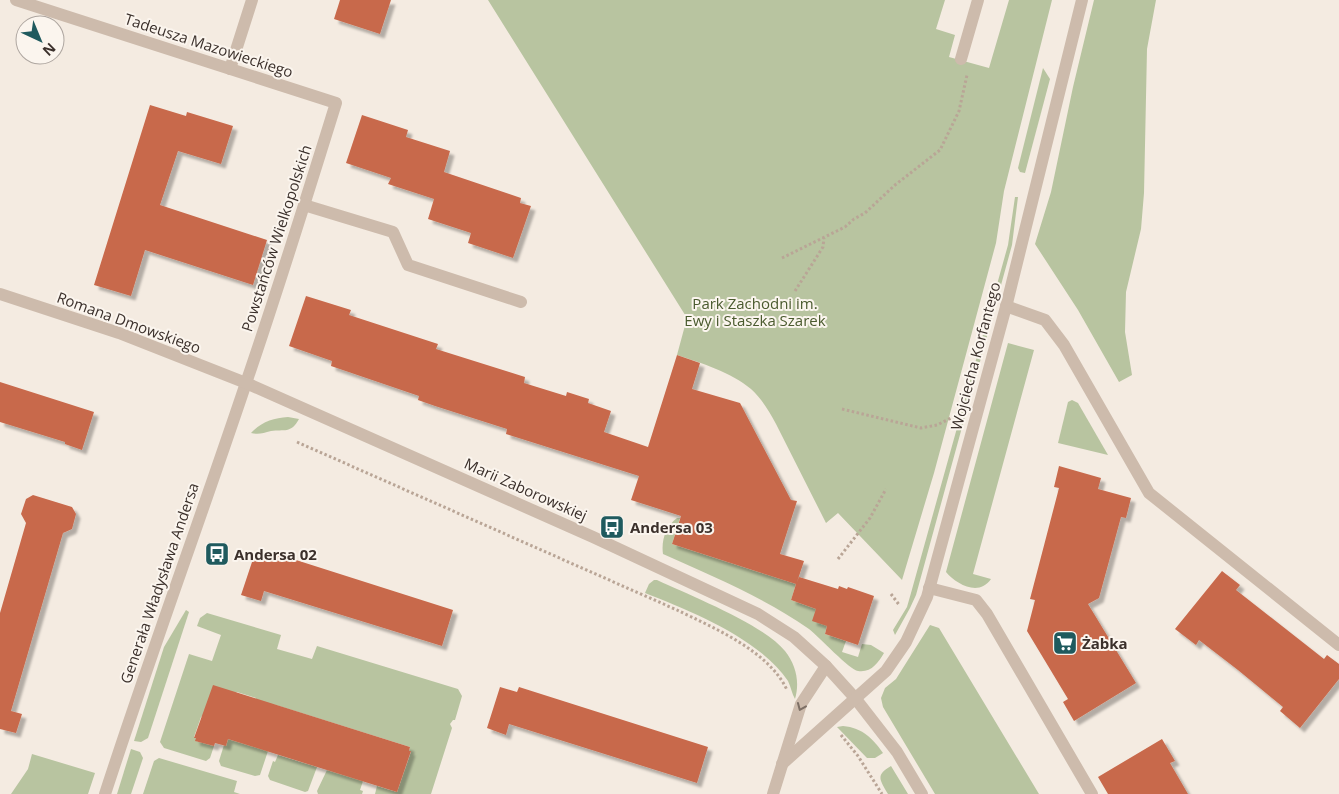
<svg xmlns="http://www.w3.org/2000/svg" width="1339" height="794" font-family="'Open Sans',sans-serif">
	<defs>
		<filter id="shadow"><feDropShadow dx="4.5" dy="4.5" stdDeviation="1" flood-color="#0004"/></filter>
	</defs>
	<rect width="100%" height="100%" fill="#f4ebe1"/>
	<!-- green -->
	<g fill="#b8c4a0">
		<path d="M488,0H945L936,29L955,35L949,57L989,68L1009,0H1052L1004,191L996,243L934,473L902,580L838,513L826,523L776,424C769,411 762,399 751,389C731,372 701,363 677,355L687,318Z"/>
		<polygon points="1094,0 1156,0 1147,49 1144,193 1141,229 1126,292 1125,332 1132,375 1119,382 1078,310 1035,244 1051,192 1073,87"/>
		<polygon points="1043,68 1050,79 1025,173 1020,172 1018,168"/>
		<polygon points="1015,197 1018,197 1012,245 916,595 910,608 895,635 893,630 907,607 911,593 1008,245"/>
		<path d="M1008,343L1034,350L973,574L991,579C979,597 956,584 946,572Z"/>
		<polygon points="1072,400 1078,403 1108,455 1058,443 1068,402"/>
		<path d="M288,417L299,419C291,434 284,429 271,431C263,433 259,435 251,433C261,422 273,418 288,417Z"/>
		<path d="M677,518H680L672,544L796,584L791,600L816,609L827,626L825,634L846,641L842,652L858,657L862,644L871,645L884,653C878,663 871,673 858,671C850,670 819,637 809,629C763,597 714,577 663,554C661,540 666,526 677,518Z"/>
		<path d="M654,580H657C691,596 763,624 785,651C796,665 800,682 795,699C792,694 791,687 788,681C760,639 691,611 645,593L649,584Z"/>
		<polygon points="186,610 189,612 148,738 141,742 134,741 164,647"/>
		<polygon points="207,613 281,635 277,649 312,659 317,646 458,689 462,696 455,720 453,720 450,724 452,728 431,794 375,794 377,786 397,792 411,752 409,751 410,747 276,705 255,702 256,698 237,692 201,717 194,737 196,738 196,741 214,746 210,758 206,761 164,748 160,742 189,654 212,661 221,635 197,626 200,618"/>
		<polygon points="930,625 939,628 1039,794 935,794 883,707 881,698 885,688 896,679"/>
		<path d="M843,726C863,728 872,738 883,753L875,758H867L837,727Z"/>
		<polygon points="228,739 268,751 260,775 255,776 221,766 219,761 224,745 226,746"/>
		<polygon points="131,749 140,752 143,758 131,794 117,794"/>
		<polygon points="32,754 95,773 88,794 11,794 28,769"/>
		<polygon points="278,755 317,767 308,791 305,792 270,780 268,776 273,761 275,762"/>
		<polygon points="159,758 237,781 234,792 240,794 143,794 154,761"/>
		<path d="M891,766L908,794H888C880,780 875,775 891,766Z"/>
		<polygon points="327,770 363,781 360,790 363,791 362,794 318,794 317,791"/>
	</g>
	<!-- building -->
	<g fill="#c8694b" filter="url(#shadow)">
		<polygon points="340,0 391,0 380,34 334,19"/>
		<polygon points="150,105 186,116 187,112 233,126 221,164 178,151 160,205 267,240 253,285 145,250 131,296 94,285"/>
		<polygon points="362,115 408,130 406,137 450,151 444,172 521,198 520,203 531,206 513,258 468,243 471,233 428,219 434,199 388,184 391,178 346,163"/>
		<polygon points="306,296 351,310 349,315 438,344 436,349 525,377 524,383 566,396 567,392 589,399 588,403 611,411 604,432 648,447 677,355 700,363 692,389 740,403 791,500 797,501 780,554 804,561 797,582 799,577 838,589 839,586 847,589 848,587 874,596 858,645 825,634 827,626 812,621 816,609 791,600 796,584 672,544 681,516 631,500 639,476 506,434 507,429 435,406 418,400 419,396 331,366 332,361 289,346"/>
		<polygon points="0,382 94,412 82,450 65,444 65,442 0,422"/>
		<polygon points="1059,466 1101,478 1098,489 1131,498 1126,518 1121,517 1099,598 1088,604 1136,683 1074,721 1063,702 1068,699 1027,631 1035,600 1030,599 1059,488 1054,487"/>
		<polygon points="33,495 72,507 76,514 72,529 63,533 11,711 22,714 16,733 0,729 0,613 26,523 21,514 26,499"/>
		<polygon points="255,553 272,559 274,553 453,610 442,646 264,591 261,601 241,595"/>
		<polygon points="1222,571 1240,585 1236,590 1324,659 1327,655 1339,664 1339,679 1300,728 1280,711 1283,707 1238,670 1199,640 1196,645 1175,629"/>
		<polygon points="213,685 410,747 409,751 411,751 397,792 228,739 226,746 215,743 214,746 195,741 196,738 194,738"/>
		<polygon points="500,687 517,692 519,687 708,747 697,783 509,724 506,735 487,728"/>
		<polygon points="1162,739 1175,761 1170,763 1188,794 1108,794 1098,777"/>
	</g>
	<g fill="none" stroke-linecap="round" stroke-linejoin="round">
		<!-- path -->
		<g stroke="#b9a596" stroke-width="3" stroke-dasharray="2.5 2.5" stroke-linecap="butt">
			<polyline points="782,258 845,227 854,219 865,213 895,185 940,150 959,111 967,75"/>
			<polyline points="795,291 823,247 824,238"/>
			<polyline points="842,409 921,428 937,425 955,416"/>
			<path d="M297,442L677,610C714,628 769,651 787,690"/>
			<polyline points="838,559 870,518 886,489"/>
			<polyline points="891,594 900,606"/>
			<polyline points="841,735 858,756 882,794"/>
		</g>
		<!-- minor -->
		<g stroke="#cdbbac" stroke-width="12">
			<path d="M16,0L336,103C307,196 278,290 246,383C200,520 150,656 105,794"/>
			<polyline points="961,59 978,0"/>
			<polyline points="230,69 252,0"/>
			<polyline points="304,205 393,232 408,265 521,302"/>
			<polyline points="0,294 119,333 246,383 593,537 758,614 794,637 826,666 855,698 897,752 922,794"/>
			<polyline points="1006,306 1045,320 1064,345 1149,493 1339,645"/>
			<polyline points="929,588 976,600 987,614 1092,794"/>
			<polyline points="782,764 886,671 906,642 927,597 1007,303 1082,0"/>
			<polyline points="773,794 801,704 826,666"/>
		</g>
	</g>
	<!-- one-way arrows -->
	<defs><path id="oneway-chevron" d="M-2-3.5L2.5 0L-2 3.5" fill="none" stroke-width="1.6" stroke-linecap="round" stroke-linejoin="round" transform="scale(1.25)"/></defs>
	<use stroke="#7d6f65" href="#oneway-chevron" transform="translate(801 707) rotate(113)"/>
	<!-- icons -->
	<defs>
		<symbol id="bus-square" viewBox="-11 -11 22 22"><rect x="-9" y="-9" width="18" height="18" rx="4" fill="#1f5a5e" stroke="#fbf5ee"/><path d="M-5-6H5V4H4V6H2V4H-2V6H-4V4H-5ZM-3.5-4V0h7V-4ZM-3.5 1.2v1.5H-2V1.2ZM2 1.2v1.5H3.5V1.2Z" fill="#fff"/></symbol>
		<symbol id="supermarket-square" viewBox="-11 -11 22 22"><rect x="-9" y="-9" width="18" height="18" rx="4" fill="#1f5a5e" stroke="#fbf5ee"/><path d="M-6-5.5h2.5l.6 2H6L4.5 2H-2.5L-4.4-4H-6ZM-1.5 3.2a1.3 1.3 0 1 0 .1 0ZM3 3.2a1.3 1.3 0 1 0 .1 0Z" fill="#fff"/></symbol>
	</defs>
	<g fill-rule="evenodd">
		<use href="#bus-square" x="598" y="513" width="28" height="28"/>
		<use href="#bus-square" x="203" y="540" width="28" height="28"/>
		<use href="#supermarket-square" x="1051" y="629" width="28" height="28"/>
	</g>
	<g text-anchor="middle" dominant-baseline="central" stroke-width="4" stroke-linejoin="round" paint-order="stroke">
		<!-- street labels -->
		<g font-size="15" fill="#3b302b" stroke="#fbf5ee">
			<text transform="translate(209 45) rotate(18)">Tadeusza Mazowieckiego</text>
			<text transform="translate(276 238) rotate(-72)">Powstańców Wielkopolskich</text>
			<text transform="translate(129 322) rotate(20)">Romana Dmowskiego</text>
			<text transform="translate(975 356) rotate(-75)">Wojciecha Korfantego</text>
			<text transform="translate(526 489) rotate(24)">Marii Zaborowskiej</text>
			<text transform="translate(159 583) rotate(-71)">Generała Władysława Andersa</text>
		</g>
		<!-- park labels -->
		<g font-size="15" fill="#4a5a2e" stroke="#fbf5ee">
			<text x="755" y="303">Park Zachodni im.<tspan x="755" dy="17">Ewy i Staszka Szarek</tspan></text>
		</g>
		<!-- poi labels -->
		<g font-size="15" font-weight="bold" fill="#3b302b" stroke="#fbf5ee" text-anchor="start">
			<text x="630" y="527">Andersa 03</text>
			<text x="234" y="554">Andersa 02</text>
			<text x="1082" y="643">Żabka</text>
		</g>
	</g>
	<!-- north arrow -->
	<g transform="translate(40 40) rotate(136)"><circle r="24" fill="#fbf5ee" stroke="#aea6a0"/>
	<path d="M0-4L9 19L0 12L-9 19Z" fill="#1f5a5e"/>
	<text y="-8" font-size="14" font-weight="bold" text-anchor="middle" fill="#3b302b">N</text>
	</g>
</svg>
